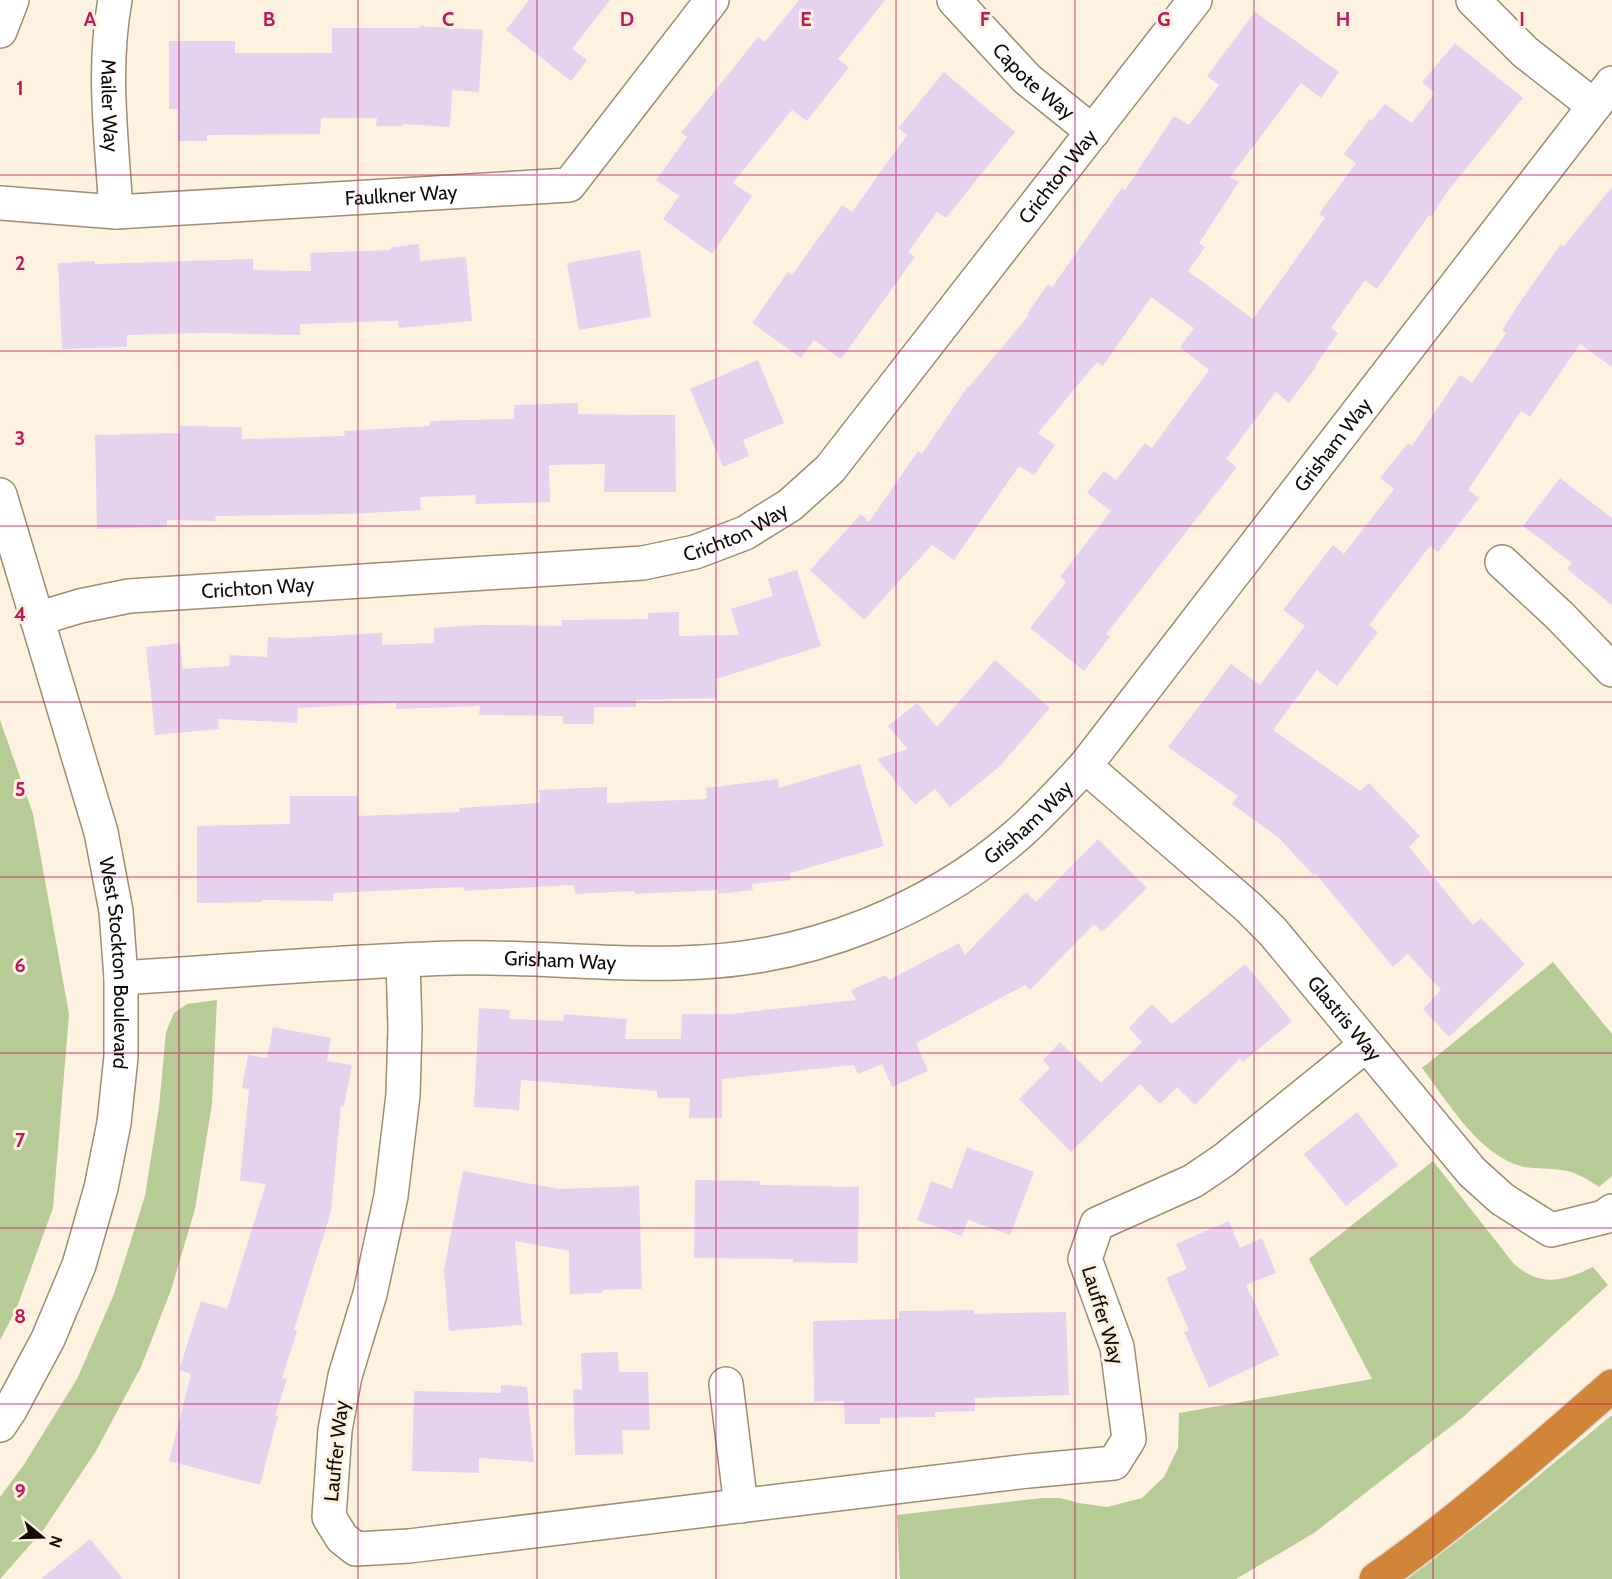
<svg xmlns="http://www.w3.org/2000/svg" width="1612" height="1579" font-family="Cabin,sans-serif">
	<rect width="100%" height="100%" fill="#fdf2e0"/>
	<!-- green -->
	<g fill="#b6cb96">
		<polygon points="0,720 33,814 69,1014 53,1208 16,1310 0,1340"/>
		<path d="M1553,962L1612,1034V1176L1599,1187C1587,1179 1575,1171 1561,1170C1549,1168 1536,1169 1524,1167C1480,1157 1448,1102 1422,1068Z"/>
		<polygon points="217,1000 212,1104 195,1209 171,1290 141,1367 96,1451 44,1529 0,1579 0,1497 23,1466 77,1379 114,1294 145,1196 159,1107 166,1032 174,1013 187,1004"/>
		<path d="M1433,1161L1514,1264C1541,1287 1562,1282 1593,1267L1608,1285L1463,1417L1314,1533L1236,1579H900L897,1515L1042,1498H1060L1079,1503L1107,1507L1142,1498L1164,1477L1178,1448L1179,1413L1372,1379L1309,1259Z"/>
		<polygon points="1612,1415 1612,1579 1407,1579 1491,1515"/>
	</g>
	<!-- building -->
	<g fill="#e5d2ef">
		<polygon points="529,0 610,0 572,49 587,60 571,81 506,30"/>
		<polygon points="799,0 885,0 838,59 849,67 807,121 792,110 733,183 752,196 712,254 663,219 679,196 656,180 687,137 681,133 758,37 765,42"/>
		<polygon points="1255,12 1339,72 1321,98 1301,83 1230,177 1239,182 1199,243 1205,247 1188,271 1253,319 1325,218 1319,214 1356,163 1344,154 1370,119 1372,120 1385,104 1412,123 1435,93 1422,82 1455,43 1523,98 1447,192 1431,217 1429,215 1377,289 1365,280 1331,328 1338,333 1315,366 1316,367 1289,403 1276,392 1226,459 1237,467 1106,634 1110,637 1084,671 1030,628 1066,582 1060,577 1111,511 1087,493 1104,471 1116,480 1145,443 1152,448 1209,370 1180,347 1194,328 1151,297 1103,366 1097,362 1038,433 1055,445 1034,475 1019,466 954,560 932,545 864,620 810,570 861,514 869,522 918,451 922,454 968,386 969,387 1029,315 1027,314 1048,284 1052,287 1122,188 1125,190 1174,116 1189,125 1219,85 1207,76"/>
		<polygon points="420,26 483,30 479,92 452,90 450,127 403,124 403,126 376,126 377,118 321,118 320,134 207,135 207,141 178,141 178,109 169,109 169,41 235,41 235,53 332,53 332,28 420,28"/>
		<polygon points="944,72 1015,132 946,218 937,212 908,252 915,257 841,359 814,340 801,358 752,323 788,272 792,275 842,205 852,212 907,135 898,128"/>
		<polygon points="1612,187 1612,367 1580,344 1530,417 1521,411 1468,490 1479,498 1438,552 1430,546 1369,625 1378,632 1337,686 1317,670 1273,730 1360,791 1369,783 1420,836 1409,847 1473,925 1481,918 1525,964 1449,1037 1423,1009 1441,990 1408,954 1393,967 1316,874 1314,876 1278,837 1232,804 1238,796 1168,747 1231,664 1260,685 1305,626 1283,610 1333,545 1344,554 1394,489 1380,478 1408,443 1412,446 1460,375 1472,383 1506,333 1502,330 1520,302 1561,244 1564,246"/>
		<polygon points="419,244 420,261 466,257 472,321 399,328 398,321 300,324 300,335 201,333 127,335 127,347 62,349 58,263 95,261 95,264 253,259 253,270 311,271 310,253 391,250 391,247"/>
		<polygon points="640,250 651,317 579,330 567,263"/>
		<polygon points="758,360 784,423 743,440 749,456 723,467 690,389"/>
		<polygon points="578,403 578,414 675,415 676,492 604,492 605,464 549,465 550,502 476,504 475,495 420,497 421,510 349,514 216,516 215,521 167,520 167,527 97,529 95,435 180,433 180,426 242,427 242,439 345,436 344,431 430,426 430,421 514,419 514,405"/>
		<polygon points="1560,478 1612,518 1612,605 1567,569 1572,563 1523,526"/>
		<polygon points="797,570 821,646 716,679 717,698 636,700 636,707 594,707 594,724 563,724 563,716 479,715 480,706 396,709 396,703 298,708 297,723 218,719 219,729 155,735 146,647 180,643 183,669 229,666 230,655 267,657 268,637 292,638 382,633 382,645 434,643 434,628 480,625 562,626 562,620 648,619 648,613 679,612 679,636 739,635 731,609 773,596 768,579"/>
		<polygon points="995,660 1050,708 1000,766 950,807 935,789 915,805 877,759 908,749 888,726 917,703 937,727"/>
		<polygon points="860,764 884,846 790,873 791,880 752,884 753,890 718,894 718,890 635,894 634,891 575,894 574,885 464,891 463,887 333,893 333,901 262,900 262,902 197,903 197,826 290,824 290,796 358,796 358,816 460,812 459,808 540,803 539,790 607,787 607,803 707,799 706,788 778,779 779,788"/>
		<polygon points="1098,839 1147,888 1102,932 1094,924 1030,990 1025,985 916,1043 928,1071 892,1087 882,1064 858,1074 854,1065 722,1079 722,1118 689,1118 690,1098 657,1098 657,1091 521,1080 519,1110 474,1107 479,1008 510,1010 509,1019 563,1021 564,1014 627,1019 625,1039 681,1039 682,1014 729,1014 856,1000 851,990 886,975 889,980 959,943 965,955 1026,892 1036,902"/>
		<polygon points="1245,964 1292,1021 1243,1062 1240,1058 1195,1105 1177,1087 1160,1104 1140,1084 1071,1152 1019,1099 1050,1068 1043,1060 1060,1042 1101,1083 1142,1042 1129,1028 1152,1004 1172,1024"/>
		<polygon points="273,1027 331,1038 327,1061 352,1065 344,1106 341,1106 331,1212 294,1330 297,1331 282,1378 287,1379 275,1416 278,1416 260,1485 169,1461 191,1374 179,1370 201,1301 227,1309 266,1184 240,1181 249,1089 242,1088 248,1055 267,1058"/>
		<polygon points="1357,1112 1398,1165 1346,1206 1304,1154"/>
		<polygon points="967,1147 1034,1172 1010,1235 968,1220 962,1236 917,1220 931,1181 952,1189"/>
		<polygon points="463,1171 559,1189 639,1186 642,1289 603,1290 603,1293 570,1294 569,1251 515,1241 522,1325 449,1331 444,1270"/>
		<polygon points="695,1180 760,1181 760,1185 859,1187 858,1263 793,1262 793,1259 694,1258"/>
		<polygon points="1229,1221 1240,1248 1262,1238 1276,1273 1246,1285 1279,1355 1209,1388 1184,1332 1189,1330 1166,1278 1187,1269 1176,1244"/>
		<polygon points="974,1310 974,1314 1066,1312 1069,1395 975,1398 975,1411 935,1412 935,1417 880,1418 880,1424 845,1424 844,1401 814,1402 813,1321 899,1319 899,1311"/>
		<polygon points="618,1352 619,1372 648,1372 650,1430 622,1430 623,1454 575,1455 573,1389 582,1390 581,1353"/>
		<polygon points="501,1385 527,1387 534,1462 479,1458 479,1473 412,1471 414,1391 501,1393"/>
		<polygon points="90,1539 123,1579 41,1579"/>
	</g>
	<g fill="none" stroke-linecap="round" stroke-linejoin="round">
		<defs>
			<g id="minor">
				<path id="s1" d="M115,0C102,70 112,142 116,212"/>
				<path id="s2" d="M954,0L1027,79L1093,132"/>
				<polyline points="1473,0 1525,52 1594,106"/>
				<path id="s3" d="M0,203L116,212L569,185L712,0"/>
				<polyline points="1502,562 1560,616 1612,670"/>
				<path id="s4" d="M37,619L80,606L129,596L643,563L695,552L745,533L790,505L830,469L1195,0"/>
				<path id="s5" d="M1085,766L1248,907L1273,932L1472,1172L1502,1199L1551,1230L1604,1217L1612,1211"/>
				<polyline points="403,961 405,1028 403,1095 391,1196 370,1294 345,1376 335,1430 329,1517 342,1538 356,1549 409,1546 1028,1471 1114,1463 1129,1439 1117,1347 1085,1259 1097,1224 1193,1181 1224,1160 1366,1045"/>
				<path id="s6" d="M121,978C232,971 344,961 455,958C537,956 620,967 702,962C815,956 930,910 1016,836C1041,814 1063,790 1085,766L1612,83"/>
				<polyline points="726,1384 741,1506"/>
			</g>
			<g id="tertiary">
				<polyline points="0,31 12,0"/>
				<path id="s7" d="M0,495L101,832L116,911L121,978V1057L114,1123L101,1188L79,1265L48,1339L10,1410L0,1425"/>
			</g>
			<path id="motorway" d="M1376,1579C1459,1521 1535,1453 1612,1386"/>
		</defs>
		<!-- minor casing -->
		<use href="#minor" stroke="#9e8d71" stroke-width="36"/>
		<!-- tertiary casing -->
		<use href="#tertiary" stroke="#9e8d71" stroke-width="36"/>
		<!-- motorway casing -->
		<use href="#motorway" stroke="#dedddc" stroke-width="36"/>
		<!-- minor -->
		<use href="#minor" stroke="#fff" stroke-width="33"/>
		<!-- tertiary -->
		<use href="#tertiary" stroke="#fff" stroke-width="33"/>
		<!-- motorway -->
		<use href="#motorway" stroke="#d08538" stroke-width="33"/>
	</g>
	<!-- grid -->
	<path fill="none" stroke="#c2185b" stroke-width="1.5" stroke-opacity="0.55" d="M179,0V1579M358,0V1579M537,0V1579M716,0V1579M896,0V1579M1075,0V1579M1254,0V1579M1433,0V1579M0,175H1612M0,351H1612M0,526H1612M0,702H1612M0,877H1612M0,1053H1612M0,1228H1612M0,1404H1612"/>
	<g text-anchor="middle" dominant-baseline="central" stroke-width="6" stroke-linejoin="round" paint-order="stroke">
		<!-- street labels -->
		<g font-size="20" fill="#100a03" stroke="#fdf2e0">
			<text stroke="none"><textPath href="#s2" startOffset="114">Capote Way</textPath></text>
			<text stroke="none"><textPath href="#s1" startOffset="106">Mailer Way</textPath></text>
			<text stroke="none"><textPath href="#s4" startOffset="1194">Crichton Way</textPath></text>
			<text stroke="none"><textPath href="#s3" startOffset="402">Faulkner Way</textPath></text>
			<text stroke="none"><textPath href="#s6" startOffset="1430">Grisham Way</textPath></text>
			<text stroke="none"><textPath href="#s4" startOffset="708">Crichton Way</textPath></text>
			<text stroke="none"><textPath href="#s4" startOffset="224">Crichton Way</textPath></text>
			<text stroke="none"><textPath href="#s6" startOffset="944">Grisham Way</textPath></text>
			<text stroke="none"><textPath href="#s6" startOffset="440">Grisham Way</textPath></text>
			<text stroke="none"><textPath href="#s7" startOffset="484">West Stockton Boulevard</textPath></text>
			<text stroke="none"><textPath href="#s5" startOffset="363">Glastris Way</textPath></text>
			<text transform="translate(1103 1315) rotate(73)">Lauffer Way</text>
			<text transform="translate(336 1451) rotate(-84)">Lauffer Way</text>
		</g>
	</g>
	<g font-size="20" text-anchor="middle" font-weight="bold" fill="#c2185b" stroke="#fdf2e0" stroke-width="6" stroke-linejoin="round" paint-order="stroke">
		<text x="90" y="26">A</text>
		<text x="269" y="26">B</text>
		<text x="448" y="26">C</text>
		<text x="627" y="26">D</text>
		<text x="806" y="26">E</text>
		<text x="985" y="26">F</text>
		<text x="1164" y="26">G</text>
		<text x="1343" y="26">H</text>
		<text x="1522" y="26">I</text>
		<text x="20" y="95">1</text>
		<text x="20" y="270">2</text>
		<text x="20" y="445">3</text>
		<text x="20" y="621">4</text>
		<text x="20" y="796">5</text>
		<text x="20" y="972">6</text>
		<text x="20" y="1147">7</text>
		<text x="20" y="1323">8</text>
		<text x="20" y="1498">9</text>
	</g>
	<!-- north arrow -->
	<g transform="translate(42 1537) rotate(109)" stroke="#fdf2e0" stroke-width="4.5" paint-order="stroke">
	<path d="M0-4.5L10 22L0 15L-10 22Z" fill="#100a03"/>
	<text y="-9" font-size="16" font-weight="bold" text-anchor="middle" fill="#100a03">N</text>
	</g>
</svg>
